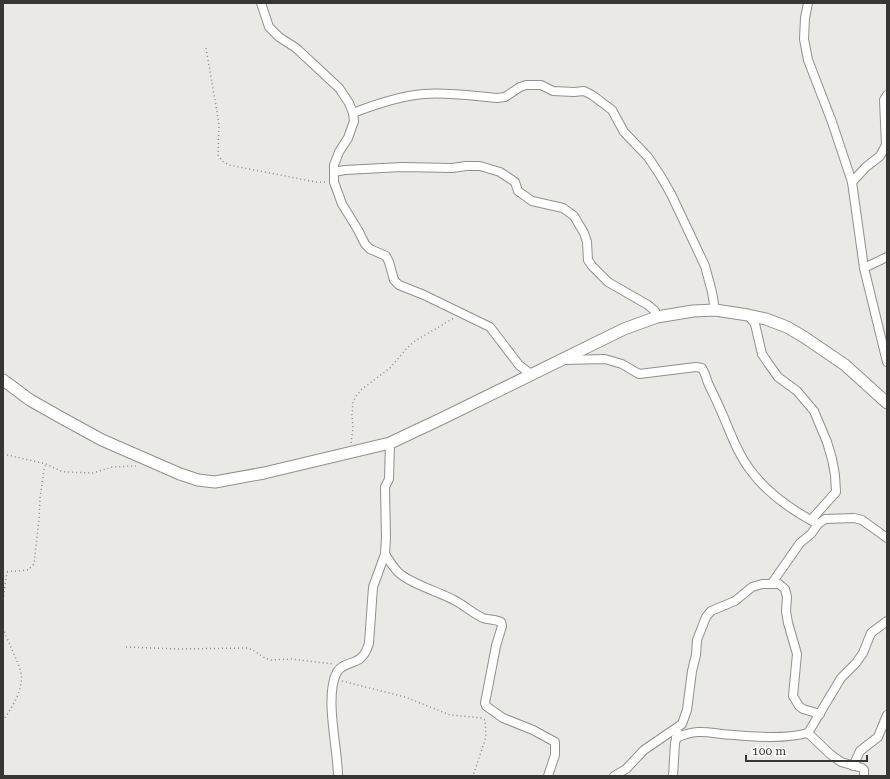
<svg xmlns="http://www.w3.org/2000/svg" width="890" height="779" font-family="'Roboto Serif',serif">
	<rect width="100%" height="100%" fill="#eae9e5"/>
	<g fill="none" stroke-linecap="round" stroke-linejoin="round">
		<defs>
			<g id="street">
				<polyline points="261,3 269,27 279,37 296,48 339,88 349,103 353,113 354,121 348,138 339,152 334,165 334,182 342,204 358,230 365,244 370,249 386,256 389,262 394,280 399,285 424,295 490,327 519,365 532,375"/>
				<polyline points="808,3 805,18 804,39 808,60 832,122 852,182 864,268 887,362"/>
				<path d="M353,113C376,104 400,96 424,94C448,92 473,96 497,98L505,97L520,87L526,85H541L553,91L574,92L584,91L592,95L612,110L624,132L648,157L660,175L671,194L705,266L712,292L715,310"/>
				<polyline points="334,172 345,170 402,167 452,168 466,166 480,166 500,172 515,182 518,191 532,201 563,208 574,216 584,233 587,242 588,260 592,266 608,282 648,305 655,311 657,317"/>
				<polyline points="852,182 866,167 880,156 886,145 884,100 887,95"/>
				<polyline points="864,268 887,257"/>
				<polyline points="748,315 755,324 762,354 768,363 778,377 797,391 814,411 827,442 832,459 835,475 836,492 811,520"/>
				<path d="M565,360L605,359L622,364L639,374L696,367L702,368L705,374L708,383C712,392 717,401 721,411C730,431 737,453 751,471C768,494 793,511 818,524"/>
				<path d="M385,554C389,560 393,567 398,572C409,583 439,592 454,600C464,605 472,613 483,618C489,620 495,619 501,622L502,626L496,646L485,703L486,706L503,718L533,730L555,742V755L548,776"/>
				<polyline points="772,583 800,543 811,534 818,524 825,519 854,518 862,520 887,538"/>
				<polyline points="808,733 841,678 856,663 863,653 871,633 887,621"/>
				<path d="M676,738C700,727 710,734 734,735C758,737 785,739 808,733L830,754L841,762L862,768L864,770V776"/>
				<polyline points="853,766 860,751 878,737 887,715"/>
				<path d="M338,776C338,749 324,696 337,672C346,658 362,669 369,643L373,587L385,554L386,537L385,487L389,479L390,443"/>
				<polyline points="614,776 626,769 644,750 682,724 687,710 692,671 696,655 697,640 706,617 711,611 735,601 752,587 762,584 779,584 785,589 787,597 786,611 788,623 797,654 793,696 799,706 803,709 820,714"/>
				<polyline points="673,776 675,743 678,733"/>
			</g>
			<polyline id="secondary" points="3,380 30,400 60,417 102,440 180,474 198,480 215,482 264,473 390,443 443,418 624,329 657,317 693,311 715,310 748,315 766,319 787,327 804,337 845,365 887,403"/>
		</defs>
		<!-- street casing -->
		<use href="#street" stroke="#90908c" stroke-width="10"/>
		<!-- secondary casing -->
		<use href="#secondary" stroke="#90908c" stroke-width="13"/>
		<!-- path -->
		<g stroke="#8d8c8a" stroke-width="1.5" stroke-dasharray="1 3" stroke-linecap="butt">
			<polyline points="206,48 217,112 219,125 218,155 222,161 229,165 316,182 326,182"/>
			<polyline points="351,443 353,428 352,415 353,402 356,396 362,389 390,368 407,348 415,341 454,318"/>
			<polyline points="3,454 46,464 61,471 66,472 93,473 112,467 136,466"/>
			<polyline points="3,572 28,570 34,564 39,519 40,498 44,470 46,464"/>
			<polyline points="3,600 7,572"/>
			<path d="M3,628C8,642 15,655 20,669C26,687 12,707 3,721"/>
			<polyline points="126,647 178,649 247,648 253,650 265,658 271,660 291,659 333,664"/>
			<polyline points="342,681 405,697 450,715 482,718 485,720 486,737 473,776"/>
		</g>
		<!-- street -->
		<use href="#street" stroke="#fff" stroke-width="8"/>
		<!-- secondary -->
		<use href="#secondary" stroke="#fff" stroke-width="11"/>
	</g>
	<!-- border -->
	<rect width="890" height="779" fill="none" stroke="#373635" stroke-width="8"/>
	<!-- scale -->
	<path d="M746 755v6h121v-6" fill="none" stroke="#373635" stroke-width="2"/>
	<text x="752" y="755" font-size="12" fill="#373635" stroke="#ffffff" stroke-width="3" paint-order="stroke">100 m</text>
</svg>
